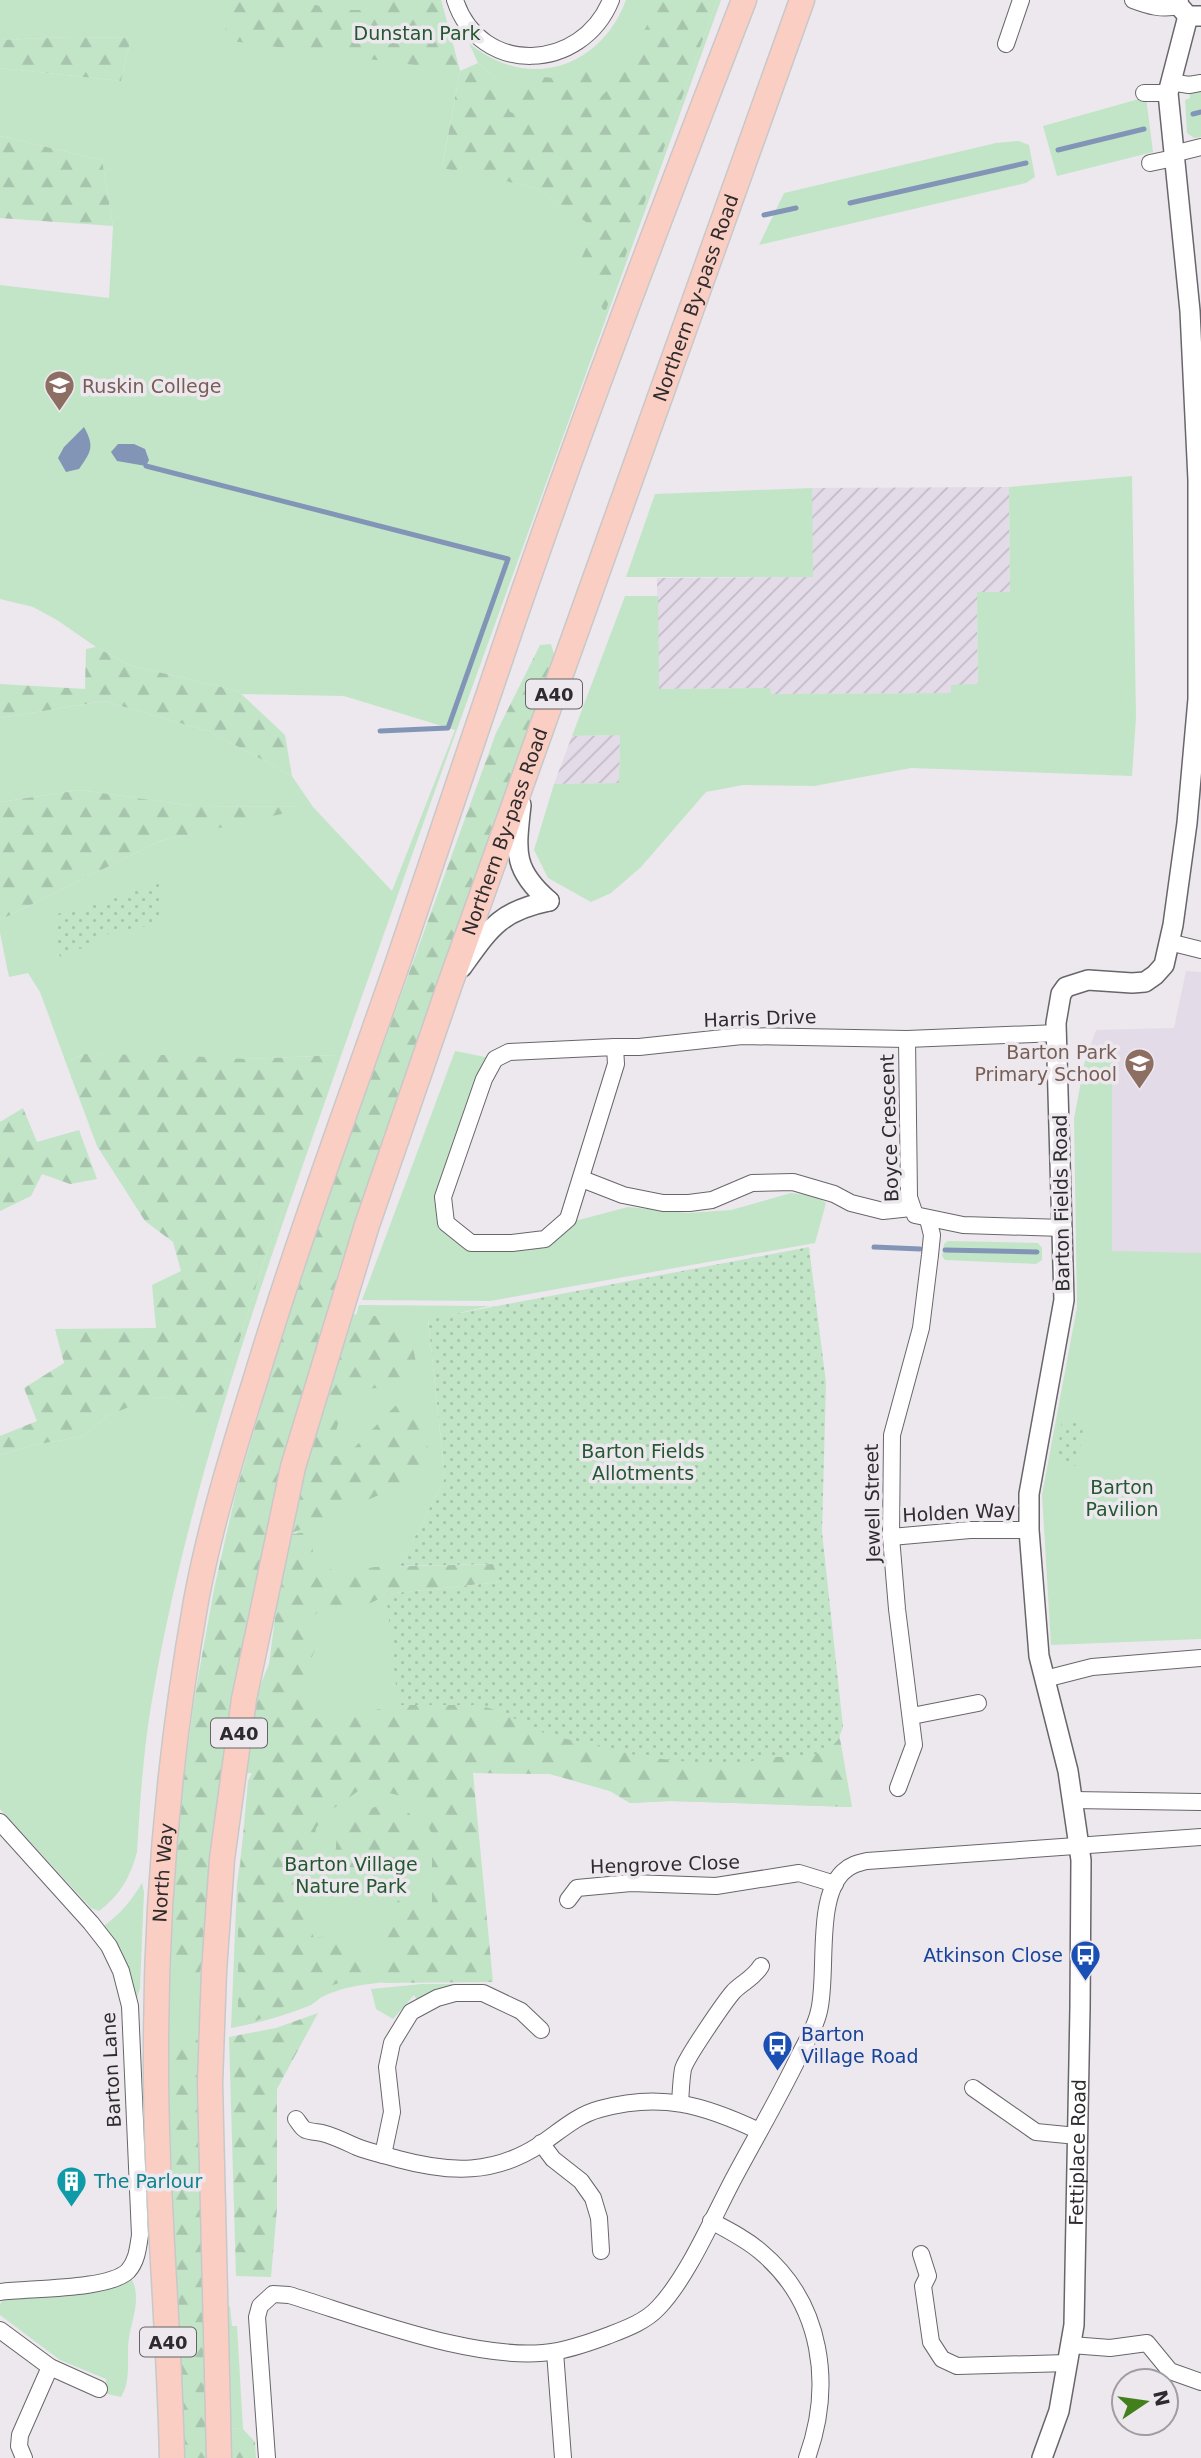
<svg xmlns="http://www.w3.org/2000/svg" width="1201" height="2458" font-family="'DejaVu Sans',sans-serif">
	<defs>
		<pattern id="industrial-furrows" width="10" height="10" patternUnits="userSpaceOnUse" patternTransform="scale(1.75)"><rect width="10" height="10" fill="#e3dbe8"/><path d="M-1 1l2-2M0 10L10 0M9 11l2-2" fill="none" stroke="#c3bcc7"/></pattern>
		<pattern id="forest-firs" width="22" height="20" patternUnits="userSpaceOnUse" patternTransform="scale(1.75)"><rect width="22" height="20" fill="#c2e5c8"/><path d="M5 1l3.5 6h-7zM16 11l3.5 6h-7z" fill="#a7c5ac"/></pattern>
		<pattern id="garden-dots" width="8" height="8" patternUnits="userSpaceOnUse" patternTransform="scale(1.75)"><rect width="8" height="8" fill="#c2e5c8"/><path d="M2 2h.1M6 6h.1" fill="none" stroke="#a7c5ac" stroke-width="1.8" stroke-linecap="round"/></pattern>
	</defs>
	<rect width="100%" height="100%" fill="#ece8ee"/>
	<!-- built -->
	<polygon fill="#e3dbe8" points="1186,971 1201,972 1201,1253 1112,1252 1074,1119 1085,1061 1096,1030 1174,1028"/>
	<!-- industrial -->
	<g fill="url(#industrial-furrows)">
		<polygon points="1009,487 1010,592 977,593 978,685 951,685 951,693 770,694 770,688 658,689 657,578 812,577 812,488"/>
		<polygon points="620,735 619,783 554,784 572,736"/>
	</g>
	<!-- green -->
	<g fill="#c2e5c8">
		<path d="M0,0H441L460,71L442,167L534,187L596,228L605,312L717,0H721C600,338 475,674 356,1013C277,1241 191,1467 151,1706C143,1754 140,1804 137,1852C130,1878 120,1895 99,1911L91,1908L0,1809V1455L34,1445L84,1436L107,1416L150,1398L171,1397L213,1425L264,1261L337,1055L246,1059L84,1054L66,1063L40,992L28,973L9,977L0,933V920L160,841L309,807L194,806L80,790L0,802V718L104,701L211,732L292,776L313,807L392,891L455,730L344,696L241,694L238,691L129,665L96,647L57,620L33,607L0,599V285L109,298L113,226L102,160L0,136V68L121,81L131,38L71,37L0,40Z"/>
		<path d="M626,0H668L598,115L503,128L495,77L478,63L469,43C526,91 600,70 626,0Z"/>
		<polygon points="1201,91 1201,137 1194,138 1187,133 1185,100 1190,98 1189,92"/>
		<polygon points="1146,97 1153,152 1057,176 1043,126"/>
		<polygon points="1019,141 1029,145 1035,177 1026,183 759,245 784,193 996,143"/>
		<polygon points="1132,476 1136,717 1132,776 911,768 814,786 743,785 706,792 641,867 611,893 591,902 548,878 534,850 554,784 619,783 620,735 572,736 625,596 658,596 659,689 770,688 771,694 951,693 951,685 978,684 977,592 1010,592 1009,487"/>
		<polygon points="812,488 813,577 626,577 655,494"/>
		<polygon points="455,1051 495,1059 443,1197 446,1223 471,1243 512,1243 571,1222 628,1207 688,1213 731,1210 791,1193 815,1196 826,1203 815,1243 490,1301 362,1300"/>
		<polygon points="1112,1059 1112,1251 1201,1253 1201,1639 1051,1645 1042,1495 1077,1307 1074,1119 1085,1061"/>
		<polygon points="948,1241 1038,1243 1042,1248 1042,1260 1036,1264 945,1260 942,1256 944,1244"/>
		<path d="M359,1305L490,1306L428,1320L445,1478L386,1594L852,1807L670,1801L630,1803L610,1791L550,1774L473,1773L417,1980C387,1982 351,1983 324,1996C319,1998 316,2002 311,2005C285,2016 258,2023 231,2028L237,1884L252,1772L297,1531Z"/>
		<path d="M142,1883L144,1892L140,1988L135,2005L102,1927C120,1915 131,1901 142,1883Z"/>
		<polygon points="170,1919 205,1960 203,2047 167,2050"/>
		<polygon points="422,1984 458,1984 458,1987 438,1991 417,2000 414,1995 393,2019 376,2009 371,1989"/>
		<path d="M131,2278C142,2297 132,2319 129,2338C126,2357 132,2380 121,2397L103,2393L107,2389L106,2379L60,2360L0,2315V2304L5,2298Z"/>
		<polygon points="230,2306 232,2326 237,2326 243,2429 229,2428 225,2307"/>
	</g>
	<!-- forest -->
	<g fill="url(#forest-firs)">
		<polygon points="230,0 298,0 334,10 368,10 377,0 441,0 460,71 478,63 495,77 510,112 530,119 547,121 595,103 617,80 661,0 717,0 605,313 578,266 595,228 534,187 442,168 460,71 224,40"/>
		<polygon points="71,37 131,38 121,81 0,68 0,40"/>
		<polygon points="601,66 600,91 557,105 517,104 518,74 553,78"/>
		<polygon points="0,136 102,160 113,226 0,218"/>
		<polygon points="551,644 554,654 459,934 306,1404 205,1960 197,1978 187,1985 175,1971 170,1919 180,1809 194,1700 214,1589 236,1492 299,1277 496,733 540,645"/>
		<polygon points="96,647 129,665 238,691 285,735 292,776 211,732 104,701 0,718 0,684 85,689 86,649"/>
		<polygon points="80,790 194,806 313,807 160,841 0,920 0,802"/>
		<polygon points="84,1054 166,1055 246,1059 338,1055 264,1261 213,1426 171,1397 151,1398 107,1416 84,1436 34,1445 0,1455 0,1436 37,1421 24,1388 64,1363 55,1329 156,1328 152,1285 181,1271 173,1242 145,1221 97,1146 66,1063"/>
		<polygon points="23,1108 37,1142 79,1130 97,1179 70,1184 42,1174 31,1196 0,1211 0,1122"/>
		<path d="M349,1314L402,1318L412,1343L416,1362L409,1377L388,1387L366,1389L345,1406L337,1427L332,1451L335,1456L342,1457L355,1447L406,1395L428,1448L429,1473L290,1534L311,1532L313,1553L335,1573L375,1567L494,1564L500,1582L386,1594C367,1609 347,1608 325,1606L308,1621L315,1650L298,1687L300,1701L320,1722L398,1705H479L499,1711L546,1734L644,1757H804L839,1733L852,1807L670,1801L630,1803L610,1791L550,1774L473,1773L493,1982L383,1983L381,1957L384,1917L402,1896L432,1907V1834L414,1799L364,1787L327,1813L316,1828L311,1865L302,1881L305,1915L314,1938C349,1932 354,1945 377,1969L306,1995L256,2021L238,2013V1890L248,1781L252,1773L239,1774L248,1716L269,1664L286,1534Z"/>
		<path d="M389,1805C394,1807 401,1807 405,1810C422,1821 430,1851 418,1868C404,1889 367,1886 349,1872C344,1868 339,1861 335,1855C336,1848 336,1840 338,1833C343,1814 372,1806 389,1805Z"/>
		<polygon points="318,2013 277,2089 277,2209 271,2277 236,2276 229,2037 276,2028"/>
		<polygon points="190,2031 203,2047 210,2458 183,2458 167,2050"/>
		<polygon points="229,2428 243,2429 255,2442 256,2458 229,2458"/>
	</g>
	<!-- garden -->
	<g fill="url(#garden-dots)">
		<polygon points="159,882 159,924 111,932 92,944 60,957 54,935 59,934 53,915 101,903"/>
		<polygon points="809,1247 826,1383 822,1532 843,1727 838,1740 827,1751 804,1757 773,1757 727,1766 644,1757 546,1734 499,1711 479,1705 398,1705 386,1594 500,1582 493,1564 400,1566 445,1478 428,1319"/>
		<polygon points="1062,1420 1084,1423 1077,1466 1056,1462"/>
	</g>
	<!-- water -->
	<g fill="#8395b7">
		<path d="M84,427C95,447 91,452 79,469L66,472L58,458L64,447Z"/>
		<polygon points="118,444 134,444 145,449 149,460 146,466 117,461 111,452"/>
	</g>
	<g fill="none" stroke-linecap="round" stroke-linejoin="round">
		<!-- stream -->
		<g stroke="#8395b7" stroke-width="5">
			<polyline points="1193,114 1201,112"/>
			<polyline points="1058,150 1144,129"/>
			<polyline points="850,203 1026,163"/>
			<polyline points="764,215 796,208"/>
			<polyline points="146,466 508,559 448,728 380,731"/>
			<polyline points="874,1247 920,1249"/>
			<polyline points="945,1250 1037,1252"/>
		</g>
		<defs>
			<g id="minor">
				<path d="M455,0C480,77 582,72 611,0"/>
				<path d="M1133,0C1149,6 1162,10 1179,6"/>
				<polyline points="1006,44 1021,0"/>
				<polyline points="1170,82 1189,85 1201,83"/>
				<polyline points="1144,93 1168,93"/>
				<polyline points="1173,154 1201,147"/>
				<polyline points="1150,163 1174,158"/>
				<polyline points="1169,942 1201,950"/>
				<polyline points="907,1039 909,1197 915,1215 963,1225 1063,1228"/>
				<polygon points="615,1047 616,1064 568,1219 545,1239 512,1243 471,1243 446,1223 443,1197 484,1079 495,1059 509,1052"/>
				<polyline points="615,1047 639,1047 742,1036 907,1039 1057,1033"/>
				<polyline points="582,1179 623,1195 663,1203 689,1203 712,1200 752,1183 793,1182 834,1194 851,1203 883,1211 911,1208"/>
				<polyline points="891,1537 970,1530 1029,1530"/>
				<polyline points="1045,1679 1092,1667 1201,1658"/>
				<polyline points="912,1716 978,1703"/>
				<polyline points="898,1788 914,1745 897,1609 891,1537 892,1435 921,1328 930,1255 932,1235 928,1219"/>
				<polyline points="1073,1800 1201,1802"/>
				<path d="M0,1822L91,1923L109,1946L121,1971L130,2006L140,2235C138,2248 137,2261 128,2271C109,2290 29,2288 0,2292"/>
				<polyline points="568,1900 577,1888 631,1883 716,1886 799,1873 835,1884"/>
				<polyline points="973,2088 1036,2132 1077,2136"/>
				<path d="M680,2102C681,2091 681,2080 683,2069C686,2058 725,2001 734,1991C744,1981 753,1979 761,1966"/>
				<path d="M296,2119C299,2122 302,2129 306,2130C311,2132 318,2132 322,2133C334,2136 346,2142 357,2147C370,2152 384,2155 398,2159C450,2173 494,2175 541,2144C560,2131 577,2115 600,2109C661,2092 704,2105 759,2131"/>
				<polyline points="541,2143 553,2159 581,2181 593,2198 599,2218 601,2251"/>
				<polyline points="383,2155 392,2112 387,2067 392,2043 411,2012 437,1998 455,1993 483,1993 521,2011 541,2030"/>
				<path d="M711,2221C728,2230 746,2239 761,2252C823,2304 833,2386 807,2458"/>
				<polyline points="921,2254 928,2276 923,2286 931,2342 942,2359 957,2366 1068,2363"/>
				<polyline points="0,2330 50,2367 99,2389"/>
				<polyline points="1071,2345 1110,2348 1147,2343 1170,2371 1201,2382"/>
				<polyline points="555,2352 563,2458"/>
				<polyline points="24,2458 19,2446 20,2435 50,2367"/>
				<path d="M267,2458L257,2317L260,2306L273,2294L289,2295C362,2317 483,2365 557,2351C574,2348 591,2342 607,2336C625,2329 645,2322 658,2308C688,2277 714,2215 735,2176C757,2135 780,2096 800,2054C807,2040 816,2026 819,2011C828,1975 815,1899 843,1872C850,1865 858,1863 867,1861L1201,1837"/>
			</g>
			<g id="tertiary">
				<polyline points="1178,0 1179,6 1188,16 1200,16"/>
				<path d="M521,805C516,851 512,869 549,901"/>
				<path d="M462,967C490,928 500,911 549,901"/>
				<path id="s1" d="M1042,2458L1059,2411L1074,2325L1080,2008L1081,1860L1068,1771L1039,1656L1029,1530V1494L1064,1300L1056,1023L1061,994L1066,987L1088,980L1132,983L1145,982L1155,975L1164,965L1173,925L1187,823L1198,699V480L1190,311L1168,93L1188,16"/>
			</g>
			<g id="trunk">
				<path id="s2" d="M172,2458C169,2321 155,2185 156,2048C156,1899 170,1748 196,1601C210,1526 233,1451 256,1378C298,1239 349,1103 397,965C436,852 473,738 512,625C584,415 664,207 744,0"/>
				<path id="s3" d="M219,2458L210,2083L214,1971L222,1859L244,1699L293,1467L367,1225L450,984L802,0"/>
			</g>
		</defs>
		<!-- minor casing -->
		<use href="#minor" stroke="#69666b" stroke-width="18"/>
		<!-- tertiary casing -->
		<use href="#tertiary" stroke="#69666b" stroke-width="22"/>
		<!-- trunk casing -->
		<use href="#trunk" stroke="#c8c8c8" stroke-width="27"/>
		<!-- minor -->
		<use href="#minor" stroke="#fff" stroke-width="16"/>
		<!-- tertiary -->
		<use href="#tertiary" stroke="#fff" stroke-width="19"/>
		<!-- trunk -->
		<use href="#trunk" stroke="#fbcec3" stroke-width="24"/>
	</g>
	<!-- icons -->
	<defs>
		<symbol id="university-pin" viewBox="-11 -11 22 30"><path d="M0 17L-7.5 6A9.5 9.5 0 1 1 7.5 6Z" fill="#8d6e63" stroke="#ece8ee"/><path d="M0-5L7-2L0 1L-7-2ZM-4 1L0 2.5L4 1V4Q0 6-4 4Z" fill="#fff"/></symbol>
		<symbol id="school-pin" viewBox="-11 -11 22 30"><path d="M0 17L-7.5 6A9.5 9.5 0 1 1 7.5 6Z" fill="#8d6e63" stroke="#ece8ee"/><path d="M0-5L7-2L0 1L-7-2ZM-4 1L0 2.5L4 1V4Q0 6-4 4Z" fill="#fff"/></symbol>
		<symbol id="bus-pin" viewBox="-11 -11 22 30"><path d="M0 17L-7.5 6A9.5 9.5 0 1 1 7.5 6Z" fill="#1a4fb4" stroke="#ece8ee"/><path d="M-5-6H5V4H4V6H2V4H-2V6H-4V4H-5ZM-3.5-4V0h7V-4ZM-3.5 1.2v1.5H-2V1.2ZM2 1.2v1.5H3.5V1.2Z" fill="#fff"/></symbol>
		<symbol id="building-pin" viewBox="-11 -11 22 30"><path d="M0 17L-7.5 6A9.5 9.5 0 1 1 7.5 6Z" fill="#0f9aa8" stroke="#ece8ee"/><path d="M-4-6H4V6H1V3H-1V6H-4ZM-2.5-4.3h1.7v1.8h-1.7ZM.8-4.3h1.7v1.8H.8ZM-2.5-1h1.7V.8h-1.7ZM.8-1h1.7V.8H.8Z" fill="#fff"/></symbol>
	</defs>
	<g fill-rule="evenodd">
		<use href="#university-pin" x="42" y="368" width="35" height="47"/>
		<use href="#school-pin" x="1122" y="1046" width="35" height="47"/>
		<use href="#bus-pin" x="1068" y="1938" width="35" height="47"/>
		<use href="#bus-pin" x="760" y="2028" width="35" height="47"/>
		<use href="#building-pin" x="54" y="2164" width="35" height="47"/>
	</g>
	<g text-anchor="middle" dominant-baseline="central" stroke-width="7" stroke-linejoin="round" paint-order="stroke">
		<!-- shield labels -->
		<g fill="#ece8ee" stroke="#666467" stroke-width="2">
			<rect x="526" y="679.5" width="56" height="29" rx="5"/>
			<rect x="211" y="1718.5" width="56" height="29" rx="5"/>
			<rect x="140" y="2327.5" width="56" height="29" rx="5"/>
		</g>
		<g font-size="18" font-weight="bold" fill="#2d2b2d">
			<text x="554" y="694">A40</text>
			<text x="239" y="1733">A40</text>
			<text x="168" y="2342">A40</text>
		</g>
		<!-- park labels -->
		<g font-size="19" fill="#245831" stroke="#ece8ee">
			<text x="417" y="33">Dunstan Park</text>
			<text x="643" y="1451">Barton Fields<tspan x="643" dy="22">Allotments</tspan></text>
			<text x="1122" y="1487">Barton<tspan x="1122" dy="22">Pavilion</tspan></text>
			<text x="351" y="1864">Barton Village<tspan x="351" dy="22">Nature Park</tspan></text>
		</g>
		<!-- street labels -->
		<g font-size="19" fill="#2d2b2d" stroke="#ece8ee">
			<text stroke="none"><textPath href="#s3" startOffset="2235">Northern By-pass Road</textPath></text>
			<text stroke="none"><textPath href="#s3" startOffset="1668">Northern By-pass Road</textPath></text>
			<text transform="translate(760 1018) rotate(-2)">Harris Drive</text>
			<text transform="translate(889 1128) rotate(-92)">Boyce Crescent</text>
			<text transform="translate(1061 1203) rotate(-91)">Barton Fields Road</text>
			<text transform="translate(872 1503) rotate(-91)">Jewell Street</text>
			<text transform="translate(959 1512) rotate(-3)">Holden Way</text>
			<text transform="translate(665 1864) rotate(-2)">Hengrove Close</text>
			<text stroke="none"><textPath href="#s2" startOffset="586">North Way</textPath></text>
			<text transform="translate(111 2070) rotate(-93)">Barton Lane</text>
			<text stroke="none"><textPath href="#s1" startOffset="310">Fettiplace Road</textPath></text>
		</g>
		<!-- education labels -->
		<g font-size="19" fill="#785e54" stroke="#ece8ee" text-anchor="start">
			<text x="82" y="386">Ruskin College</text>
			<text x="1117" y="1052" text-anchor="end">Barton Park<tspan x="1117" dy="22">Primary School</tspan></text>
		</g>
		<!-- transit labels -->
		<g font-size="19" fill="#164399" stroke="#ece8ee" text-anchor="end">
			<text x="1063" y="1955">Atkinson Close</text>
			<text x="801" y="2034" text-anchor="start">Barton<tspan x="801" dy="22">Village Road</tspan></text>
		</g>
		<!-- culture labels -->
		<g font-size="19" fill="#0d838f" stroke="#ece8ee" text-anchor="start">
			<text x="94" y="2181">The Parlour</text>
		</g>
	</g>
	<!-- north arrow -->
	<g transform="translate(1145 2402) rotate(77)"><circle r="33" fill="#ece8ee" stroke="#a09ca1" stroke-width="2"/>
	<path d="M0-5L12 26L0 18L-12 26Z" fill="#437f1c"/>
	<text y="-10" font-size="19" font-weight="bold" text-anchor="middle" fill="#2d2b2d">N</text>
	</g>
</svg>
